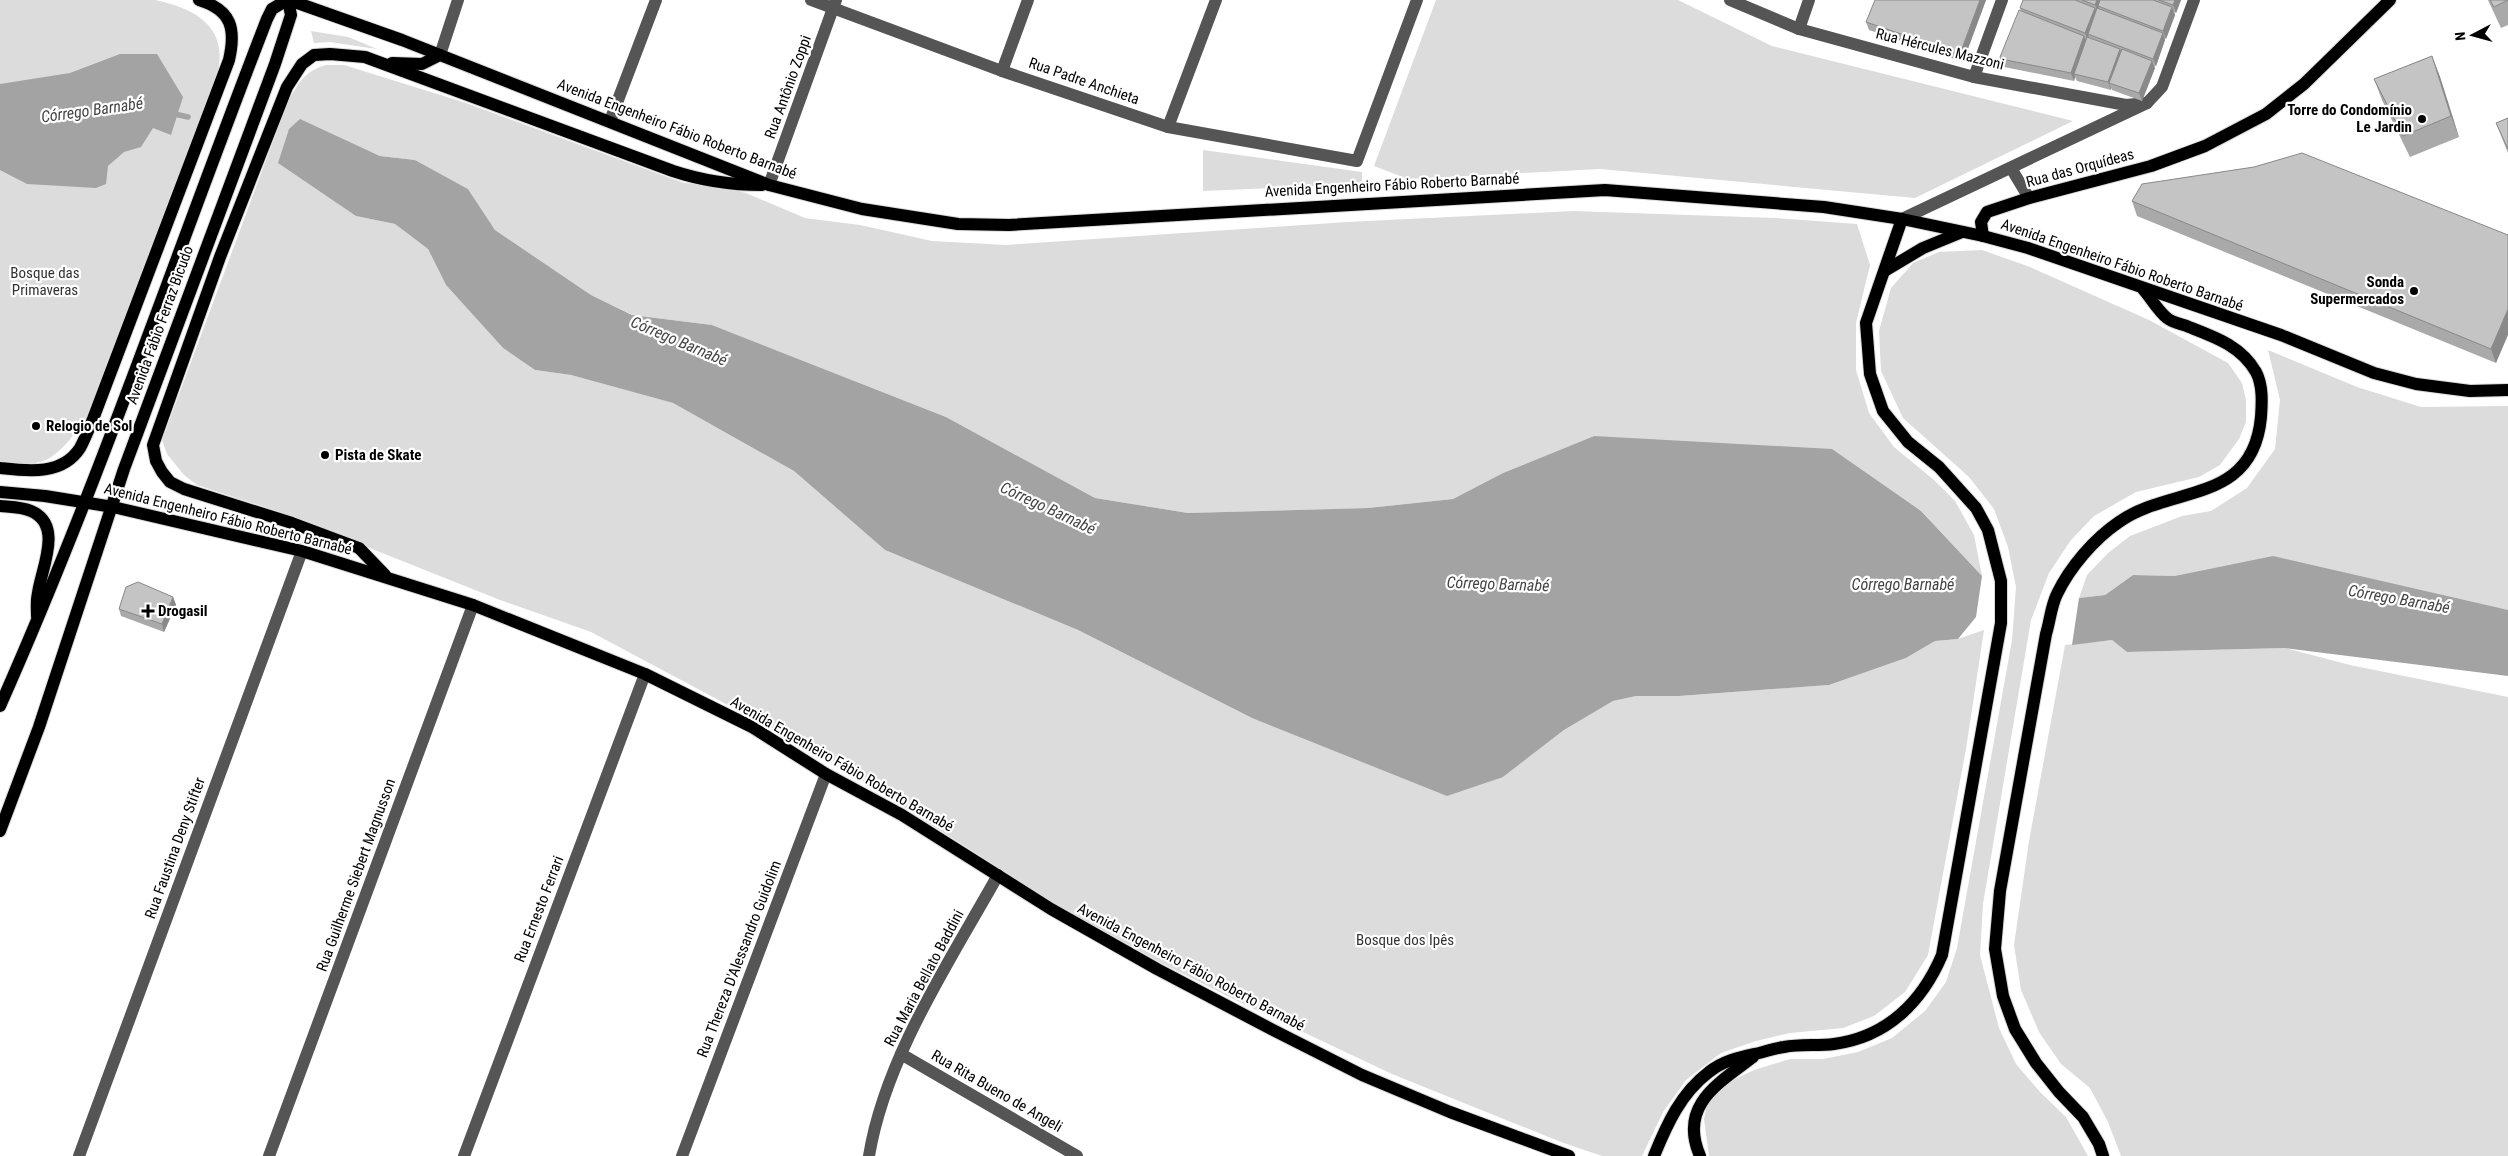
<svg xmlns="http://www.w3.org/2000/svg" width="2508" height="1156" font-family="'Roboto Condensed',sans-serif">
	<rect width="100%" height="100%" fill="#fff"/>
	<!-- green -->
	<g fill="#dcdcdc">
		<path d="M0,0H155C198,9 231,29 216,78L91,411C77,429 60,460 35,463C24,465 11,462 0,461Z"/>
		<polygon points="1436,0 1678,0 1772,46 2073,121 1915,198 1600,169 1408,179 1374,166"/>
		<polygon points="311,31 348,37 377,49 330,42 314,43"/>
		<path d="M326,65H344L466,103L684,183L715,185L746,193L805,218L860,225L932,241L1006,245L1347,222L1573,211L1775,218L1857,224L1870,265L1856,323V370L1869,413L1894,447L1934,480L1955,501L1974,535L1982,576L1921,511L1594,436L1503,473L1453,499L1368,508L1188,513L1095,498L946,417L712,325L633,315L591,295L495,230L468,189L415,160L380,156L301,120L356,216L395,224L428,249L446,285L503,348L535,370L571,375L673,403L794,471L885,550L1078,630L1252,718L1503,777L1564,730L1613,701L1636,696H1679L1829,685L1906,658L1935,641L1958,639L1984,630L1966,749L1928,955L1905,992L1874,1016L1843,1028L1790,1033L1756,1041L1721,1053L1686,1080L1663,1112L1642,1156H1602L1561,1142L1392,1074L1254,1009L1157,961L1063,909L827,758L591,632L500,600L277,511L197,485L184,475L167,454L162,440L288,101C300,82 303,72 326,65Z"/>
		<polygon points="1203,150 1362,172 1362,184 1203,191"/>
		<polygon points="1982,250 2030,267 2149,320 2228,363 2242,383 2246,400 2246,422 2239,439 2220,465 2199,477 2136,492 2094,516 2071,540 2049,573 2031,620 1983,904 1980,955 1999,1028 2016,1064 2041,1093 2066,1117 2088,1156 1709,1156 1704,1119 1708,1100 1731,1081 1754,1070 1790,1059 1823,1059 1858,1052 1892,1038 1925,1011 1946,982 1957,948 2012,640 2016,587 2008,547 1994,509 1969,477 1903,418 1881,371 1879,331 1891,288 1913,263 1939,252"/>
		<polygon points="2268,350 2357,387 2421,407 2508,406 2508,610 2175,576 2133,575 2105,595 2079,598 2087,575 2108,553 2130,536 2182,516 2211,511 2247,488 2275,449 2280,400"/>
		<polygon points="2112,640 2127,652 2285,648 2350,665 2508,697 2508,1156 2121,1156 2108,1122 2090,1088 2061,1064 2039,1032 2021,990 2014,945 2029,841 2065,645"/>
	</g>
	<!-- water -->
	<g fill="#a3a3a3">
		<polygon points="120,54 157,54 183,97 171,135 153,128 141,147 124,152 108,166 106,184 96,188 27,184 0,170 0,84 70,73"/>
		<polygon points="300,119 380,156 415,160 468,189 495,230 591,295 632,315 712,325 946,417 1095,498 1188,513 1368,508 1453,499 1503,473 1594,436 1832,449 1921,511 1982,576 1976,617 1958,639 1935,641 1906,658 1829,685 1679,696 1636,696 1613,701 1564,730 1503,777 1447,796 1252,718 1078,630 885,550 794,471 673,403 571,375 535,370 503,348 446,285 428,249 395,224 356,216 278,163 289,129"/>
		<polygon points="2273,556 2508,610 2508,676 2285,648 2127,652 2112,640 2072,645 2079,598 2105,595 2133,575 2175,576"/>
	</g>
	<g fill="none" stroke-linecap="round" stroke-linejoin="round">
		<!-- stream -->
		<polyline stroke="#a3a3a3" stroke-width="5.5" points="170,113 188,117"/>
		<defs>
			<g id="major">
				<polyline points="289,0 402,40 769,185 862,209 958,224 1009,225 1605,190 1824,207 1902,219 1983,236 2028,248 2281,335 2374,373 2416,384 2470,391 2508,390"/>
				<polyline points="392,63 422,64 440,55"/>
				<polyline points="1983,236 1981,222 1987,212 2029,198 2151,166 2205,146 2266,114 2304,84 2390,0"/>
				<polyline points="1886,270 1923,248 1962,232"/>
				<path d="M0,468C27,471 62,476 80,448C85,439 89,428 93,419L229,60C236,29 232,10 199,0"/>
				<polyline points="0,492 45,496 113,507 302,551 473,605 645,674 752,727 826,774 902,815 1051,909 1157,969 1273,1030 1362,1075 1450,1112 1569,1156"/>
				<path d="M0,506C10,507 22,507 31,511C64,525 41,569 38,593C36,601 37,609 37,616"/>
				<path d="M385,575L359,548L292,523L184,489L170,482L162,472L156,461L153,445L220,257L287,87L302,64L314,55L330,54L365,57L673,171C703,181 730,185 762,185"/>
				<path d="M0,706C100,481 178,248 267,19L272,9L287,0"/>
				<polyline points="0,831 39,727 124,469 275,64 291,15 288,0"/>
				<path d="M1654,1156C1667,1124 1681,1093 1709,1072C1724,1060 1741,1057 1759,1053C1767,1051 1776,1048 1784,1047C1800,1044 1818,1046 1834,1044C1887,1037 1922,1002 1942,955L2001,623V581L1988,530L1976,508L1939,467L1908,442L1883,411L1870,374L1866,323L1902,219"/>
				<path d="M1700,1156C1678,1105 1719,1083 1753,1057"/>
				<path d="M2103,1156L2099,1144L2083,1117L2059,1092L2036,1063L2015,1029L2003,996L1995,949L2000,891L2046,634C2050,621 2051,606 2057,594C2070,567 2094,539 2119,522C2171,485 2253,505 2261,417C2262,403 2263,385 2256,372C2241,346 2215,337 2189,327C2182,324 2173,323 2167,318C2158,311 2151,298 2143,289"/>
			</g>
		</defs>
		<!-- major casing -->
		<use href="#major" stroke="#dbdbdb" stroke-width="14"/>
		<!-- minor -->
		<g stroke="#555" stroke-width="12">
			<polyline points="811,0 1002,71 1168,127 1357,161 1417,0"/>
			<polyline points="1730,0 1799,29 1974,77 2126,105 2147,103"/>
			<polyline points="1799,29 1809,0"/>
			<polyline points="440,55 458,0"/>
			<polyline points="1002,71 1028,0"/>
			<polyline points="1974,77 2002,0"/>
			<polyline points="610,121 656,0"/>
			<polyline points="1168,127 1216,0"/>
			<polyline points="2011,168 2029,198"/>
			<polyline points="769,185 836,0"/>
			<polyline points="1902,219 2147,103 2162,87 2194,0"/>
			<polyline points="901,1054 1077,1156"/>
			<polyline points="79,1156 302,551"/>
			<polyline points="269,1156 473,605"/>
			<polyline points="464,1156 645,674"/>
			<polyline points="682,1156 826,774"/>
			<path d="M869,1156C885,1058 950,961 998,875"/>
		</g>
		<!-- major -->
		<use href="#major" stroke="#000" stroke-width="12"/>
	</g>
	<!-- wall -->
	<g fill="#a9a9a9">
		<polygon points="1875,0 1986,0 1963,62 1869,30 1866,22"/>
		<polygon points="2023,0 2181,0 2176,13 2174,12 2175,15 2166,39 2165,38 2165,40 2156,66 2154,66 2155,68 2142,101 2112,90 2111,88 2111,90 2077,81 2075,77 2074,81 2004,67 2000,57 2021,11 2020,8"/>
		<polygon points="2488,0 2508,0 2508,25 2501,28"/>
		<polygon points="2432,56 2440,77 2459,137 2410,157 2382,100 2374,79"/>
		<polygon points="2508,118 2508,153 2496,123"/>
		<polygon points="2132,201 2508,235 2496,363 2137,216"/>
		<polygon points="173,597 176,605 164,632 121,616 119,609"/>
	</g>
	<!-- shaded-wall -->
	<g fill="#898989">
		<polygon points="1980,0 1986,0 1963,62 1960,54"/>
		<polygon points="2097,0 2102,0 2098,6 2099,9 2098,12 2095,5"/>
		<polygon points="2175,0 2181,0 2176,13 2173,5"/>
		<polygon points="2172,7 2175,15 2166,39 2163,31"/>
		<polygon points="2095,8 2098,15 2088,34 2089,38 2088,41 2085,33"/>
		<polygon points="2163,33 2165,40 2156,66 2153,59"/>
		<polygon points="2084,36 2087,43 2074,74 2075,77 2074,81 2071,73"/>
		<polygon points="2120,49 2123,56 2109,83 2111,88 2111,90 2108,82"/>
		<polygon points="2432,56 2440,77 2459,137 2451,116"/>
		<polygon points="2152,61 2155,68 2142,101 2139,93"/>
		<polygon points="2508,309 2508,335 2496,363 2491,349"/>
		<polygon points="173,597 176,605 164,632 162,624"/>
	</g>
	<!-- building -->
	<g fill="#c4c4c4" stroke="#898989">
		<polygon points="1875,0 1980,0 1960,54 1866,22"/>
		<polygon points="2023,0 2075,0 2095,8 2085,33 2020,8"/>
		<polygon points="2082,0 2097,0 2095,5"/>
		<polygon points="2100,0 2153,0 2172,7 2163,31 2098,6"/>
		<polygon points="2159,0 2175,0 2173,5"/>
		<polygon points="2490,0 2508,0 2494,7"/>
		<polygon points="2097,8 2163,33 2153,59 2088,34"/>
		<polygon points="2019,10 2084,36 2071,73 2001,59 2000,57"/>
		<polygon points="2087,37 2120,49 2108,82 2074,74"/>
		<polygon points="2122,49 2152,61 2139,93 2109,83"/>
		<polygon points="2432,56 2451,116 2403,136 2374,79"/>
		<polygon points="2508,118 2508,149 2496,123"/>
		<polygon points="2302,153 2508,235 2508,309 2491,349 2132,201 2142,184 2254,167"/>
		<polygon points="138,582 173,597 162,624 119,609 126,587"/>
	</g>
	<!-- markers -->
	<g fill="#000" stroke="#fff" stroke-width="2">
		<circle cx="2422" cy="119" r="5"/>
		<circle cx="2414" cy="291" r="5"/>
		<circle cx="36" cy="426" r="5"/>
		<circle cx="325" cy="455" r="5"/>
		<path d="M145.5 603.5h5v5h5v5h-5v5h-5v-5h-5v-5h5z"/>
	</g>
	<g text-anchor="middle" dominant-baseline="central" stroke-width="4.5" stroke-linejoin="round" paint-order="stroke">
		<!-- street labels -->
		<g font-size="15" fill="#000" stroke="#fff">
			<text transform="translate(1940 49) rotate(14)">Rua Hércules Mazzoni</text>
			<text transform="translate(1084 81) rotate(19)">Rua Padre Anchieta</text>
			<text transform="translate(788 87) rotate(-70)">Rua Antônio Zoppi</text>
			<text transform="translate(677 129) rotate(21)">Avenida Engenheiro Fábio Roberto Barnabé</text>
			<text transform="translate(2080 168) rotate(-15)">Rua das Orquídeas</text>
			<text transform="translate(1392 185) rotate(-3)">Avenida Engenheiro Fábio Roberto Barnabé</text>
			<text transform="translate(2122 265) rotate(19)">Avenida Engenheiro Fábio Roberto Barnabé</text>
			<text transform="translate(160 325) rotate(-70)">Avenida Fábio Ferraz Bicudo</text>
			<text transform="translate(228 519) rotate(14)">Avenida Engenheiro Fábio Roberto Barnabé</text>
			<text transform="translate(842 764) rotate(30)">Avenida Engenheiro Fábio Roberto Barnabé</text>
			<text transform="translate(175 848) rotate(-70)">Rua Faustina Deny Stifter</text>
			<text transform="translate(356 875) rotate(-70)">Rua Guilherme Siebert Magnusson</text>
			<text transform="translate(539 909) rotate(-69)">Rua Ernesto Ferrari</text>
			<text transform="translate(739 959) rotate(-69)">Rua Thereza D'Alessandro Guidolim</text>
			<text transform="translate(1191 967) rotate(28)">Avenida Engenheiro Fábio Roberto Barnabé</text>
			<text transform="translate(924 978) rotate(-62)">Rua Maria Bellato Baddini</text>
			<text transform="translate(997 1091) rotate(30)">Rua Rita Bueno de Angeli</text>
		</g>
		<!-- poi labels -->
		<g font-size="15" font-weight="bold" fill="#000" stroke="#fff" text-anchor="start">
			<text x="2412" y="110" text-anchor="end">Torre do Condomínio<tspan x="2412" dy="17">Le Jardin</tspan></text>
			<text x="2404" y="282" text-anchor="end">Sonda<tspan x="2404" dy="17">Supermercados</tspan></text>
			<text x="46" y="426">Relogio de Sol</text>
			<text x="335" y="455">Pista de Skate</text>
			<text x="158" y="611">Drogasil</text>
		</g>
		<!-- park labels -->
		<g font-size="15" fill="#333" stroke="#fff">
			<text x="45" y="273">Bosque das<tspan x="45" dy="17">Primaveras</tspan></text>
			<text x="1405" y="940">Bosque dos Ipês</text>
		</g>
		<!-- water labels -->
		<g font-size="16" font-style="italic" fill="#444" stroke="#fff">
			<text transform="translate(92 110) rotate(-8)">Córrego Barnabé</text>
			<text transform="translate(679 341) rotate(23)">Córrego Barnabé</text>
			<text transform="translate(1048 508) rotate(25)">Córrego Barnabé</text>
			<text transform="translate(1498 584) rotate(2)">Córrego Barnabé</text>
			<text x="1903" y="584">Córrego Barnabé</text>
			<text transform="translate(2399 599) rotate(10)">Córrego Barnabé</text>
		</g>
	</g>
	<!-- north arrow -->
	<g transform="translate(2473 35) rotate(264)" stroke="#ffffff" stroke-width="4" paint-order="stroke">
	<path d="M0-4L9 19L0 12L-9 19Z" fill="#000000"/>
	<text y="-8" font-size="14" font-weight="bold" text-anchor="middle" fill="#000000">N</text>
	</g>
</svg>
